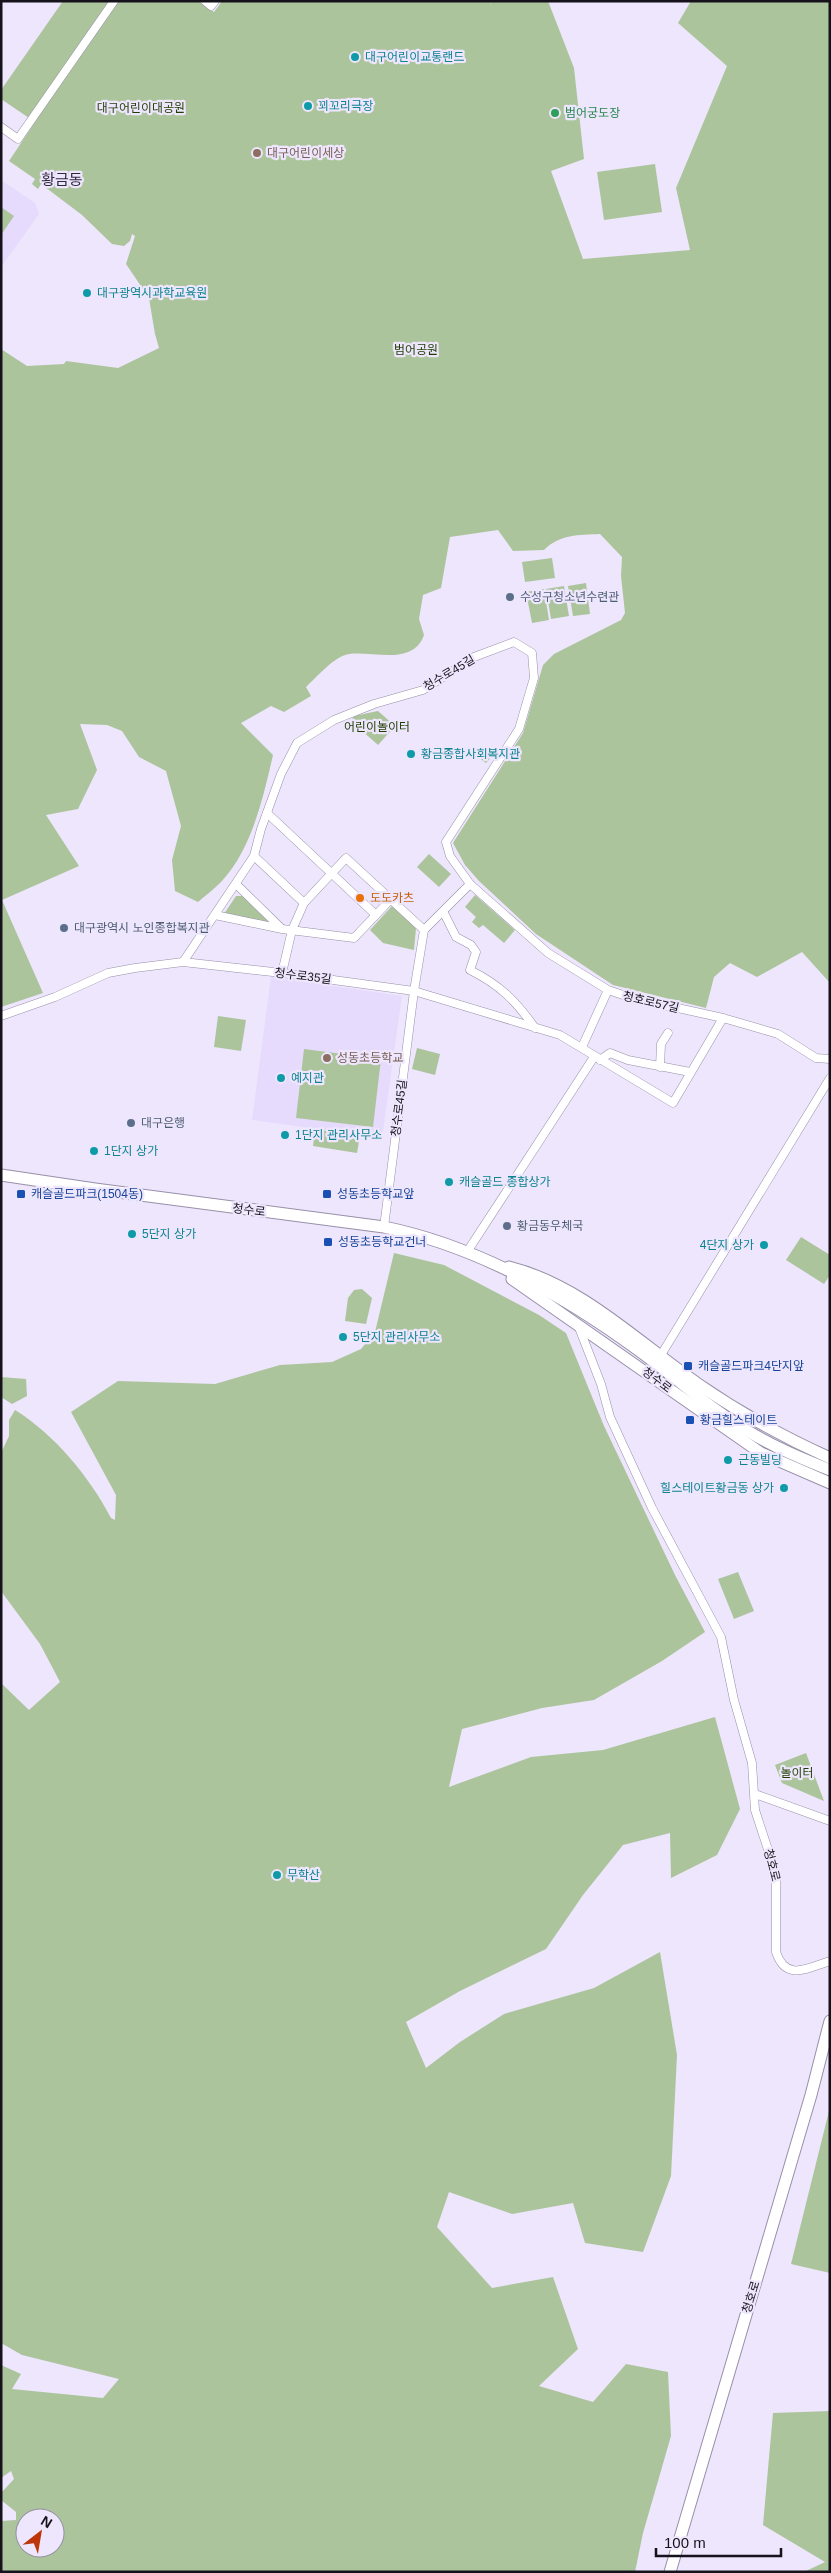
<svg xmlns="http://www.w3.org/2000/svg" width="831" height="2573" font-family="Arial,'Noto Sans KR',sans-serif">
	<rect width="100%" height="100%" fill="#ede6fc"/>
	<!-- built -->
	<g fill="#e6dbfd">
		<polygon points="1,180 35,203 39,214 1,267"/>
		<polygon points="271,977 402,996 382,1138 252,1120"/>
	</g>
	<!-- green -->
	<g fill="#acc49c" fill-rule="evenodd">
		<path d="M63,1H198L214,12L222,1H489L491,4L490,1H548L574,68L584,159L551,171L583,259L690,250L676,188L727,66L678,23L691,1H830V983L802,952L757,977L730,963L714,977L706,1008L613,985L536,934L479,881L465,865L453,843L523,733L543,665L554,654L621,620L625,613L621,576L622,557L600,534C578,535 560,534 544,550L513,551L498,530L450,537L441,588L423,595L419,619L424,635C413,666 374,651 349,654C333,657 317,677 306,687L311,696L284,712L271,706L241,723L273,755C263,798 252,849 221,882C214,889 205,896 198,902L175,891L172,860L181,826L166,771L139,757L122,731L107,725L80,724L97,770L78,809L46,815L79,866L2,900L43,993L1,1007V349L27,366L64,364L66,361L118,368L159,348L155,334L149,298L126,264L135,236L132,234L130,241L124,246L112,244L82,215L41,184L38,189L32,184L35,179L9,161L35,122L1,99V90Z"/>
		<polygon points="655,164 662,212 604,220 597,172"/>
		<polygon points="1,207 14,216 1,235"/>
		<polygon points="552,558 555,578 525,582 522,562"/>
		<polygon points="586,583 590,614 573,616 568,586"/>
		<polygon points="564,586 569,616 551,619 546,589"/>
		<polygon points="544,589 549,620 532,623 526,592"/>
		<polygon points="378,711 395,726 378,745 351,721 354,716"/>
		<polygon points="485,746 494,754 486,763 474,754"/>
		<polygon points="429,854 451,874 439,887 417,867"/>
		<polygon points="475,895 515,930 504,943 483,925 479,928 472,922 476,917 465,907"/>
		<polygon points="236,896 243,896 275,926 224,914"/>
		<polygon points="392,906 416,928 414,950 383,943 370,930"/>
		<polygon points="218,1016 246,1020 241,1051 214,1047"/>
		<polygon points="417,1048 440,1054 435,1075 412,1069"/>
		<polygon points="304,1049 381,1059 373,1127 296,1118"/>
		<polygon points="315,1129 360,1136 357,1153 313,1146"/>
		<polygon points="801,1237 830,1255 830,1275 824,1284 786,1260"/>
		<path d="M394,1253L444,1265L539,1315L566,1333L604,1426L675,1575L705,1632L662,1661L594,1700L542,1708L462,1729L449,1787L531,1757L603,1750L715,1717L740,1809L717,1855L671,1878L670,1833L623,1845L583,1895L546,1949L460,1991L406,2022L426,2068L460,2042L504,2014L594,1988L660,1952L677,2055L671,2176L643,2252L585,2243L573,2203L512,2214L449,2192L437,2227L492,2288L553,2277L578,2349L539,2386L593,2402L626,2364L668,2372L671,2436L643,2533L635,2572H1V2521L16,2520V2512L1,2500V2493L14,2479L11,2471L1,2478V2365L21,2374L12,2389L103,2398L119,2379L22,2355L1,2343V1683L29,1710L60,1682L40,1644L1,1591V1453L9,1436V1420L15,1410C55,1435 89,1476 111,1518L115,1520L116,1495L71,1412L118,1381L215,1384L280,1365L332,1362L361,1349L375,1332ZM25,2518H55V2548H25Z"/>
		<polygon points="362,1289 372,1298 366,1324 345,1321 348,1298 354,1290"/>
		<polygon points="1,1377 26,1379 27,1396 12,1404 1,1397"/>
		<polygon points="738,1572 754,1611 734,1619 718,1579"/>
		<polygon points="806,1753 824,1801 782,1783 775,1765"/>
		<polygon points="830,2107 830,2273 791,2264"/>
		<polygon points="830,2411 830,2572 804,2572 825,2562 763,2525 773,2413"/>
	</g>
	<g fill="none" stroke-linecap="round" stroke-linejoin="round">
		<defs>
			<g id="minor">
				<polyline points="205,1 211,6 215,1"/>
				<polyline points="1,127 18,139 114,1"/>
				<polyline points="267,813 376,915"/>
				<polyline points="254,856 304,903"/>
				<polyline points="236,884 281,928"/>
				<path d="M444,913L456,937L471,945L476,952L470,970C500,985 516,1001 535,1028"/>
				<polyline points="215,915 282,929 354,938 391,899"/>
				<polyline points="183,962 254,856 261,829 281,774 297,743 334,720 374,704 423,690 474,657 514,642 532,653 534,678 519,729 446,842 450,856 470,884 548,953 608,990 632,998 723,1018 778,1034 816,1058 830,1059"/>
				<polyline points="282,973 292,930 304,903 346,858 424,930"/>
				<polyline points="1,1016 55,997 108,973 135,968 183,962 282,973 414,991 560,1035 673,1103 723,1018"/>
				<polyline points="582,1047 608,990"/>
				<polyline points="600,1060 610,1053 628,1060 690,1072"/>
				<polyline points="660,1067 661,1044 668,1033"/>
				<polyline points="384,1227 414,991 424,930 470,884"/>
				<polyline points="467,1252 594,1057"/>
				<path d="M578,1325L601,1384L610,1417L652,1508L721,1637L734,1700L752,1763L755,1810L776,1874V1952C786,1982 807,1968 830,1961"/>
				<polyline points="661,1355 830,1078"/>
				<polyline points="755,1794 830,1821"/>
			</g>
			<g id="secondary">
				<path d="M1,1175L95,1189L384,1227C477,1246 565,1296 641,1352C678,1379 711,1410 751,1433C776,1448 803,1459 830,1470"/>
				<path d="M509,1267C581,1285 639,1343 698,1384C740,1413 783,1437 830,1458"/>
				<polyline points="512,1279 761,1453 830,1483"/>
				<polyline points="670,2572 811,2095 830,2021"/>
			</g>
		</defs>
		<!-- minor casing -->
		<use href="#minor" stroke="#988fa9" stroke-width="9"/>
		<!-- secondary casing -->
		<use href="#secondary" stroke="#988fa9" stroke-width="13"/>
		<!-- minor -->
		<use href="#minor" stroke="#fff" stroke-width="8"/>
		<!-- secondary -->
		<use href="#secondary" stroke="#fff" stroke-width="11"/>
	</g>
	<!-- markers -->
	<g fill="#0f9aa8" stroke="#ede6fc" stroke-width="2">
		<circle cx="355" cy="57" r="5"/>
		<circle cx="308" cy="106" r="5"/>
		<circle cx="87" cy="293" r="5"/>
		<circle cx="411" cy="754" r="5"/>
		<circle cx="281" cy="1078" r="5"/>
		<circle cx="285" cy="1135" r="5"/>
		<circle cx="94" cy="1151" r="5"/>
		<circle cx="449" cy="1182" r="5"/>
		<circle cx="132" cy="1234" r="5"/>
		<circle cx="764" cy="1245" r="5"/>
		<circle cx="343" cy="1337" r="5"/>
		<circle cx="728" cy="1460" r="5"/>
		<circle cx="784" cy="1488" r="5"/>
		<circle cx="277" cy="1875" r="5"/>
	</g>
	<circle fill="#2e9e5b" stroke="#ede6fc" stroke-width="2" cx="555" cy="113" r="5"/>
	<g fill="#8d6e63" stroke="#ede6fc" stroke-width="2">
		<circle cx="257" cy="153" r="5"/>
		<circle cx="327" cy="1058" r="5"/>
	</g>
	<g fill="#5c6f8a" stroke="#ede6fc" stroke-width="2">
		<circle cx="510" cy="597" r="5"/>
		<circle cx="64" cy="928" r="5"/>
		<circle cx="131" cy="1123" r="5"/>
		<circle cx="507" cy="1226" r="5"/>
	</g>
	<circle fill="#e8710a" stroke="#ede6fc" stroke-width="2" cx="360" cy="898" r="5"/>
	<g fill="#1a4fb4" stroke="#ede6fc" stroke-width="2">
		<rect x="16" y="1189" width="10" height="10" rx="2.5"/>
		<rect x="322" y="1189" width="10" height="10" rx="2.5"/>
		<rect x="323" y="1237" width="10" height="10" rx="2.5"/>
		<rect x="683" y="1361" width="10" height="10" rx="2.5"/>
		<rect x="685" y="1415" width="10" height="10" rx="2.5"/>
	</g>
	<g text-anchor="middle" dominant-baseline="central" stroke-width="4.5" stroke-linejoin="round" paint-order="stroke">
		<!-- culture labels -->
		<g font-size="12" fill="#0d838f" stroke="#ede6fc" text-anchor="start">
			<text x="365" y="57">대구어린이교통랜드</text>
			<text x="318" y="106">꾀꼬리극장</text>
			<text x="97" y="293">대구광역시과학교육원</text>
			<text x="421" y="754">황금종합사회복지관</text>
			<text x="291" y="1078">예지관</text>
			<text x="295" y="1135">1단지 관리사무소</text>
			<text x="104" y="1151">1단지 상가</text>
			<text x="459" y="1182">캐슬골드 종합상가</text>
			<text x="142" y="1234">5단지 상가</text>
			<text x="754" y="1245" text-anchor="end">4단지 상가</text>
			<text x="353" y="1337">5단지 관리사무소</text>
			<text x="738" y="1460">근동빌딩</text>
			<text x="774" y="1488" text-anchor="end">힐스테이트황금동 상가</text>
			<text x="287" y="1875">무학산</text>
		</g>
		<!-- park labels -->
		<g font-size="12" fill="#1f3d00" stroke="#ede6fc">
			<text x="141" y="108">대구어린이대공원</text>
			<text x="416" y="350">범어공원</text>
			<text x="377" y="727">어린이놀이터</text>
			<text x="797" y="1773">놀이터</text>
		</g>
		<!-- leisure labels -->
		<g font-size="12" fill="#27864d" stroke="#ede6fc" text-anchor="start">
			<text x="565" y="113">범어궁도장</text>
		</g>
		<!-- education labels -->
		<g font-size="12" fill="#785e54" stroke="#ede6fc" text-anchor="start">
			<text x="267" y="153">대구어린이세상</text>
			<text x="337" y="1058">성동초등학교</text>
		</g>
		<!-- service labels -->
		<g font-size="12" fill="#4e5e75" stroke="#ede6fc" text-anchor="start">
			<text x="520" y="597">수성구청소년수련관</text>
			<text x="74" y="928">대구광역시 노인종합복지관</text>
			<text x="141" y="1123">대구은행</text>
			<text x="517" y="1226">황금동우체국</text>
		</g>
		<!-- street labels -->
		<g font-size="12" fill="#15121b" stroke="#ede6fc">
			<text transform="translate(449 673) rotate(-31)">청수로45길</text>
			<text transform="translate(303 976) rotate(7)">청수로35길</text>
			<text transform="translate(651 1002) rotate(13)">청호로57길</text>
			<text transform="translate(399 1108) rotate(-83)">청수로45길</text>
			<text transform="translate(249 1210) rotate(7)">청수로</text>
			<text transform="translate(657 1380) rotate(37)">청수로</text>
			<text transform="translate(772 1865) rotate(76)">청호로</text>
			<text transform="translate(751 2297) rotate(-73)">청호로</text>
		</g>
		<!-- food labels -->
		<g font-size="12" fill="#c56008" stroke="#ede6fc" text-anchor="start">
			<text x="370" y="898">도도카츠</text>
		</g>
		<!-- transit labels -->
		<g font-size="12" fill="#164399" stroke="#ede6fc" text-anchor="start">
			<text x="31" y="1194">캐슬골드파크(1504동)</text>
			<text x="337" y="1194">성동초등학교앞</text>
			<text x="338" y="1242">성동초등학교건너</text>
			<text x="698" y="1366">캐슬골드파크4단지앞</text>
			<text x="700" y="1420">황금힐스테이트</text>
		</g>
		<!-- quarter labels -->
		<g font-size="15" fill="#30293e" stroke="#ede6fc">
			<text x="62" y="179">황금동</text>
		</g>
	</g>
	<!-- border -->
	<rect width="831" height="2573" fill="none" stroke="#15121b" stroke-width="5"/>
	<!-- north arrow -->
	<g transform="translate(40 2533) rotate(31)"><circle r="24" fill="#ede6fc" stroke="#9791a2"/>
	<path d="M0-4L9 19L0 12L-9 19Z" fill="#be350a"/>
	<text y="-8" font-size="14" font-weight="bold" text-anchor="middle" fill="#15121b">N</text>
	</g>
	<!-- scale -->
	<path d="M656 2548v8h125v-8" fill="none" stroke="#15121b" stroke-width="2.5"/>
	<text x="664" y="2548" font-size="15" fill="#15121b" stroke="#ede6fc" stroke-width="4" paint-order="stroke">100 m</text>
</svg>
